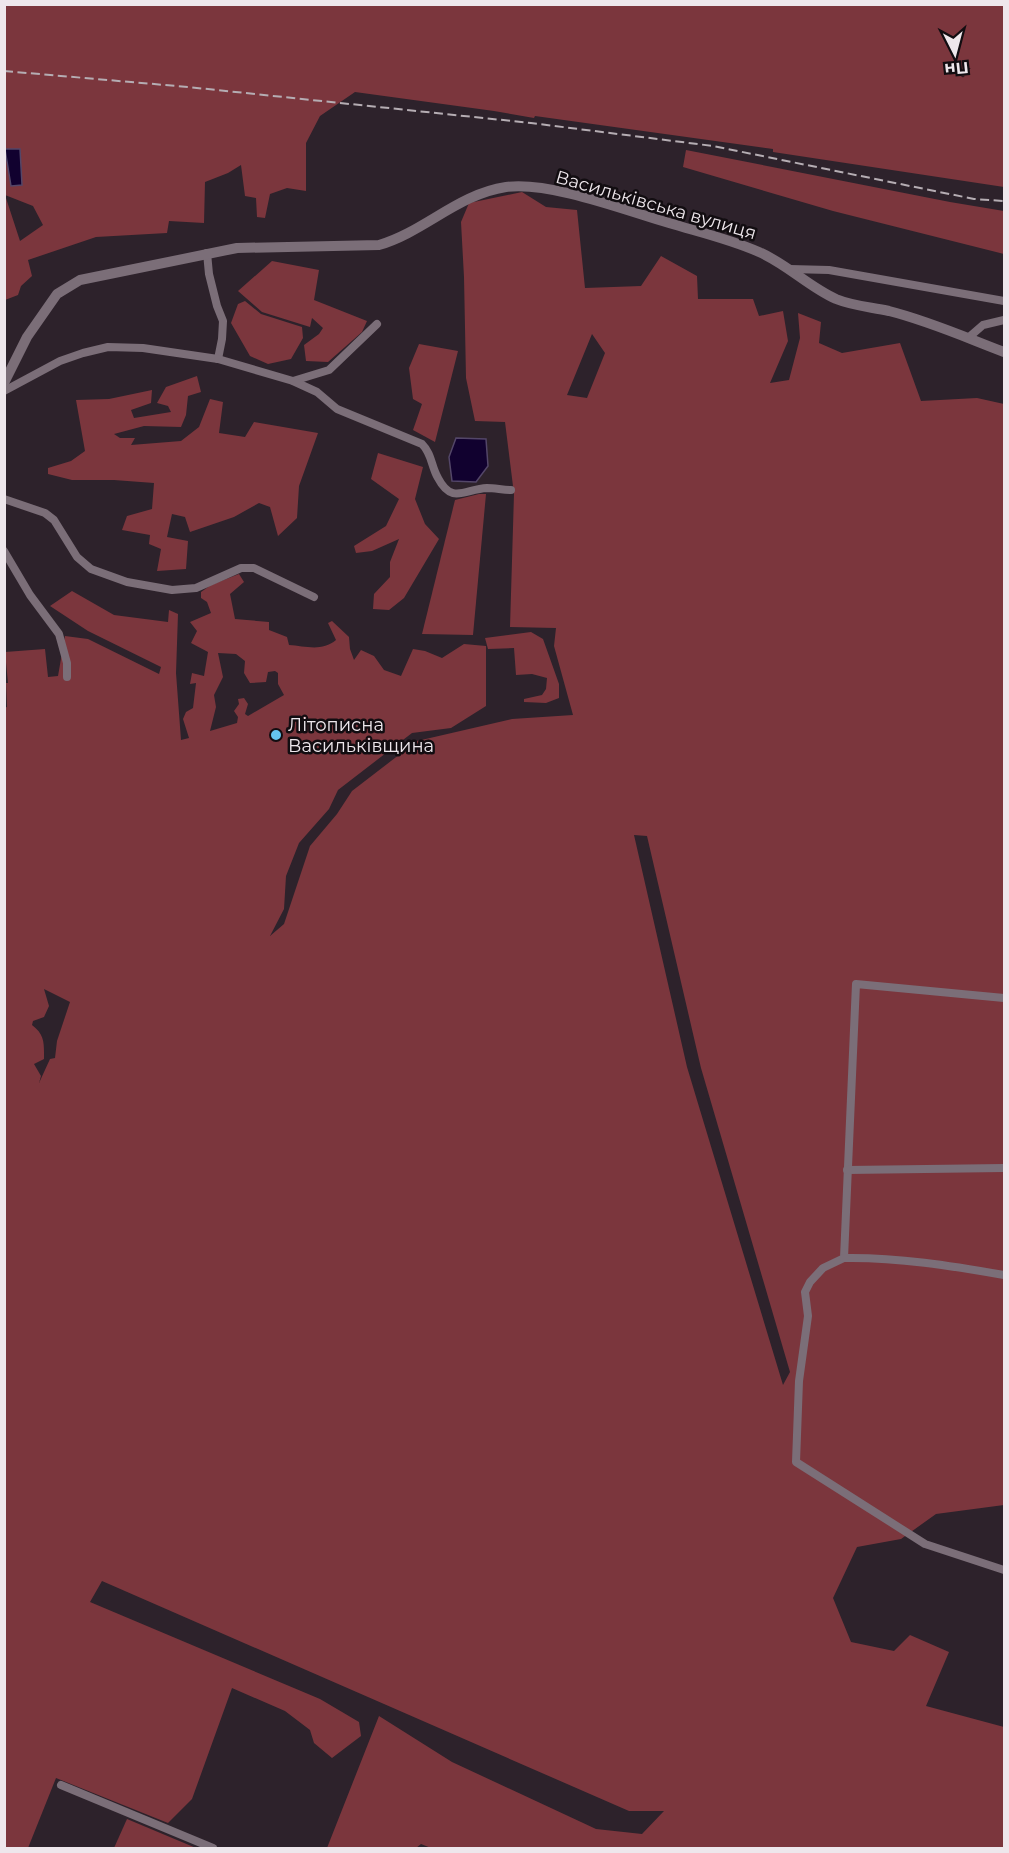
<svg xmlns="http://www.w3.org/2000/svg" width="1009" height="1853" font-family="Montserrat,sans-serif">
	<rect width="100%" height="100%" fill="#2d222b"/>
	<!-- green -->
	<g fill="#7b363d" fill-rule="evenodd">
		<path d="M5,5H1004V187L773,152V149L535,116L534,118L494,111L355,92L320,116L306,143V191L287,188L270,194L265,218L257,217L256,198L245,196L241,165L228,173L205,182L204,223L169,221L167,233L96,237L28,260L32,276L21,286L18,295L5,300ZM5,195L33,206L43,225L20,241Z"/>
		<polygon points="686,150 950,202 1004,211 1004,254 833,211 683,167"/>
		<path d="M522,192L546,207L577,210L585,288L641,286L661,256L697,276L698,299H753L759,316L783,311L788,341L770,383L789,380L800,338L798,313L821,322L819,343L842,353L900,343L921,401L977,398L1004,404V1505L936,1514L901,1539L857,1547L833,1598L851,1642L894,1651L910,1635L949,1652L926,1706L1004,1727V1848H431L421,1844L416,1848H327L379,1716L452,1762L596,1829L642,1834L664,1811H629L102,1581L90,1602L320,1699L359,1722L361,1736L332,1758L314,1743L310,1730L285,1711L232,1688L192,1799L168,1823L56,1778L28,1848H5L4,708L7,707L6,683H8L5,652L45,649L48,677L58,676L65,636L88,639L159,674L161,667L88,631L50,606L72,591L114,615L168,622L169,610L178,614L176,673L181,740L189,738L183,719L186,712L193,708L196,683L190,684L192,673L204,676L208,652L191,643L197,631L190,622L211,613L207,602L201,598V592L211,585L239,574L244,582L230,594L235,619L269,622V630L287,637L289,645C305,646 322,652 336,640L328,623L332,621L349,637L350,649L354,660L361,650L374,656L384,670L401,676L413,649L425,651L442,658L464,644L486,646V706L451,728L412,733L338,790L329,809L299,843L286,876L284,909L270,936L284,924L310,846L337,814L352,791L417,741L512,719L573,715L554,646L556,628L510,627L514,494L505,422L475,421L466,378L464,277L461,222L469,203ZM592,334L605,353L587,398L567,395ZM218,653L236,654L245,661L244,673L250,683L266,682L268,672L275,671L278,673V684L284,695L248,716L245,714L248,704L244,698L238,699L239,704L234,711L238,717L237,723L210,731L216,707L214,695L223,677ZM634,835L647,836L701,1068L790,1372L783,1385L687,1067ZM44,989L70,1002L57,1041L55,1058L50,1059L39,1083L41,1076L34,1064L44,1059C44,1043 45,1035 32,1025L33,1021L44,1017L49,1006Z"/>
		<polygon points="272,261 319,270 314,300 367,321 362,332 328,362 306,361 304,345 319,334 323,328 312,318 310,327 262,312 238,291"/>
		<polygon points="245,301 261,314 302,327 303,338 291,359 268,364 250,356 231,323 238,304"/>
		<polygon points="419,344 458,351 435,442 413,430 422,404 413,399 409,368"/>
		<polygon points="197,376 201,392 188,396 186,415 181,427 144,426 114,434 120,438 135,438 131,445 181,441 199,427 210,399 223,402 219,433 245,437 254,422 318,433 299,486 297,518 278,536 270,507 259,503 234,517 190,532 185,517 172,514 167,537 188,541 186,569 157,571 161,549 149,544 150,535 122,530 127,516 152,509 154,483 114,480 72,480 48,474 48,468 71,461 85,451 76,400 109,399 152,390 151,403 131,410 134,418 171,412 168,406 157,403 166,387"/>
		<polygon points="378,453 423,467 415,499 425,524 439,539 404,598 389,610 373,609 374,594 390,577 390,562 399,539 372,551 356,553 354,546 386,526 399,499 371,479"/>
		<polygon points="479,494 486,494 473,635 422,634 455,500"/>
		<polygon points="531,632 543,639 559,684 559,698 546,703 524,702 524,699 542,695 546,689 547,678 532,674 516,675 514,648 488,649 485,638"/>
		<polygon points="127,1819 196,1848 114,1848"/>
	</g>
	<!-- water -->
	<g fill="#11012f" stroke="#534668" stroke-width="1.5">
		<polygon points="5,149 20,149 22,185 11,186"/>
		<polygon points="456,438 486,439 488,466 476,482 452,481 449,457"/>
	</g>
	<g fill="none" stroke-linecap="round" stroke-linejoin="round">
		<!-- minor -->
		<g stroke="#7b6e78" stroke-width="8">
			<polyline points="207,253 209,274 217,306 223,321 222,339 218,359"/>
			<polyline points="790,269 829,270 1004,301"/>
			<polyline points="968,338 983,325 1004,320"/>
			<polyline points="293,381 329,370 377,324"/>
			<path d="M4,391L60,361L83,353L108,347L143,348L218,359L293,381L317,392L337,409L422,444C432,454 431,466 438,478C452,505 465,489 487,488C495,488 503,490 511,490"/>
			<polyline points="4,499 45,513 54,520 77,557 91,569 127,582 172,590 196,588 241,568 254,568 314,597"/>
			<polyline points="4,551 30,595 59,634 67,663 67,677"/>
			<polyline points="1004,998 856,984 844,1258 823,1268 810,1282 805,1292 808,1316 799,1381 796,1462 925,1544 1004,1570"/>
			<polyline points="847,1170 1004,1168"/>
			<path d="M844,1258C897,1257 952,1266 1004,1275"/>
			<polyline points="61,1785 213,1848"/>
		</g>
		<!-- tertiary -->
		<path stroke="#7b6e78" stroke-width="10" d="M4,383L27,337L57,294L80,280L237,248L379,245C424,232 458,194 506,187C549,181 625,210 669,223C699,232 730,239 759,252C787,264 809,287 836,299C853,306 871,307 889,311C929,321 967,338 1004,352"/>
		<!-- rail -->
		<polyline stroke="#b5adb3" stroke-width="2" stroke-dasharray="9 4.5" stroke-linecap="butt" points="4,71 188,87 531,123 713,146 974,199 1004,201"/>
	</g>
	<!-- markers -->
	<circle fill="#65c4ef" stroke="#120d11" stroke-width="2" cx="276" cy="735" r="6"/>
	<g text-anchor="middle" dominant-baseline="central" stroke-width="5" stroke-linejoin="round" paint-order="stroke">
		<!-- street labels -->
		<g font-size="18" fill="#eee7ec" stroke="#120d11">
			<text transform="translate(656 205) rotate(16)">Васильківська вулиця</text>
		</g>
		<!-- poi labels -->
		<g font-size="18" fill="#eee7ec" stroke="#120d11" text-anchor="start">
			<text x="288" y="725">Літописна<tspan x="288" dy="21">Васильківщина</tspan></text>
		</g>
	</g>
	<!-- border -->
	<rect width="1009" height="1853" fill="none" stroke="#eee7ec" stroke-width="12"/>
	<!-- north arrow -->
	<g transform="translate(955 54) rotate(174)" stroke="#120d11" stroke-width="4.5" paint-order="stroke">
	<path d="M0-4.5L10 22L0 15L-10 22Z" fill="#eee7ec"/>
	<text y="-9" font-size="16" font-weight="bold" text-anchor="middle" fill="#eee7ec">Пн</text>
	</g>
</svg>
